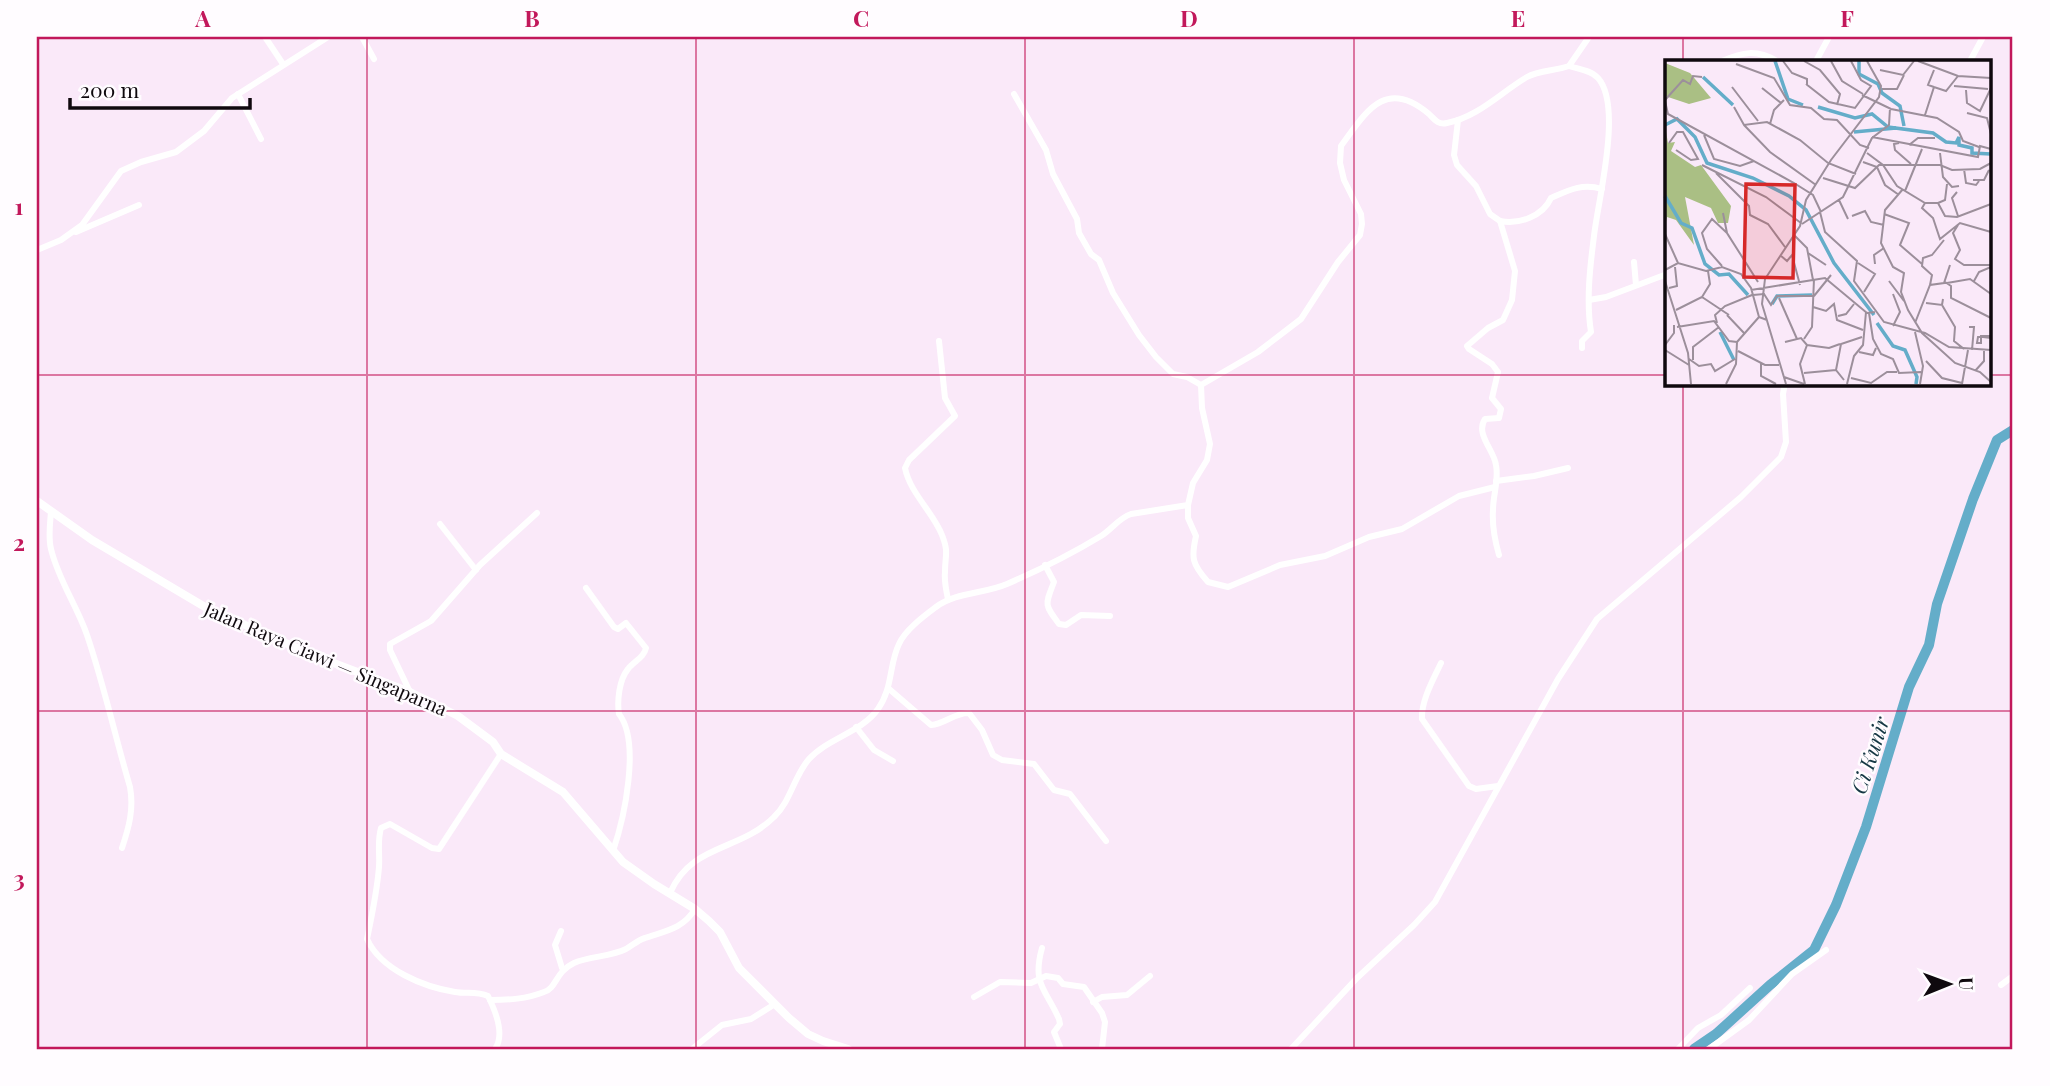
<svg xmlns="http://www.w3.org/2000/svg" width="2050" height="1086" font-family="'Playfair Display',serif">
	<rect width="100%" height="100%" fill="#fae9f9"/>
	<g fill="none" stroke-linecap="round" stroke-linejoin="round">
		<!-- river -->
		<polyline stroke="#64adc9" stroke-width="10" points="1694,1049 1716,1034 1770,985 1814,950 1836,905 1866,827 1909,687 1929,645 1937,604 1973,499 1997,440 2013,430"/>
		<!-- minor -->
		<g stroke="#fff" stroke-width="6">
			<polyline points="265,37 283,64"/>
			<polyline points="362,37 374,59"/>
			<path d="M1722,61C1743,52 1756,49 1777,61"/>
			<polyline points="1816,61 1829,37"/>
			<polyline points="1970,61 1983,37"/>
			<path d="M1569,66C1578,69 1591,70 1598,78C1623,106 1598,200 1594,236C1590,267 1586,301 1591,332L1582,341V348"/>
			<polyline points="238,94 261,139"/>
			<polyline points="1014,94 1046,150 1053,174 1077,219 1079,233 1091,254 1099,260 1113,293 1139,335 1156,357 1173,374 1187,377 1201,385"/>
			<path d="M1458,120L1454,155L1457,165L1476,186L1490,214L1500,221L1515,271L1512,300L1503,320L1488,328L1467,346L1469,349L1492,364L1498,372L1492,398L1501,409L1499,418L1485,419C1475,434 1494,450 1496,465C1499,480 1493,495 1493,510C1492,524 1495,541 1499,555"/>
			<path d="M1500,221C1519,225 1543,216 1551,198C1569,190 1582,183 1602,189"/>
			<polyline points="76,232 139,205"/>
			<polyline points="37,250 61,240 82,225 121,171 141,162 176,152 204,131 232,98 328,37"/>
			<polyline points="1634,262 1636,285"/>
			<polyline points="1589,300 1606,297 1667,274"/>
			<path d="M939,341L945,398L955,416L909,460L905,468C910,493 933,512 942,535C949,553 945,554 945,572C944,581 946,590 948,599"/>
			<polyline points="1496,481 1534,476 1568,468"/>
			<path d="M1188,505V518L1196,536C1191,558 1192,564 1208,582L1228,587L1280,565L1325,556L1369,537L1402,529L1459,496L1495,487"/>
			<path d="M51,512C50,524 48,537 51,549C58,579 77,606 87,635C104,685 115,736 130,787C134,809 129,827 122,848"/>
			<polyline points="440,524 476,570"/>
			<path d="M1045,565L1054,582C1045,605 1044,604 1059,624L1066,625L1081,615L1110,616"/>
			<path d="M586,588L614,627L618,629L626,623L646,648C644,658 634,661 628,669C619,680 617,701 619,714C641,742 624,819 613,851"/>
			<path d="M1441,663C1433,680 1421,701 1422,719L1469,786L1476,789L1498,786"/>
			<path d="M888,688L931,725C945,724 956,712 969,713L982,730L993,755L1002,760L1034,764L1054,790L1070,794L1106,841"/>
			<polyline points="410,692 390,650 390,644 431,621 480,565 537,513"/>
			<polyline points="856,727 874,750 893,761"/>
			<path d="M670,893C692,843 739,852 774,817C791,801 794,776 809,759C828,738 862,732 878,709C893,688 889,664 899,644C905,630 924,616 936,607C956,592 984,594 1007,584C1037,571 1073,553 1101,536C1112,529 1119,518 1131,514L1188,505L1193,483L1207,460L1210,444L1202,408L1201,385L1258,352L1301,319L1338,262L1360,235L1362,224L1361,214L1344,180L1340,163L1341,146C1366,112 1385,77 1429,114C1435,120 1438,125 1447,123C1478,117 1500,93 1527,77C1539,70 1555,71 1569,66L1589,37"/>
			<polyline points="561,931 555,945 562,968"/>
			<path d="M1042,948C1032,984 1045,988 1059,1019L1060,1024L1054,1032L1061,1049"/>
			<polyline points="2001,985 2013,976"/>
			<polyline points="974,997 1000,982 1031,983 1046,976 1058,978 1063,984 1084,987 1102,1013 1105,1022 1102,1049"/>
			<path d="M490,1000C509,1000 526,999 544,992C557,988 555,972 574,963C590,956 610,957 626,949C633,945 638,940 645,938C665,931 683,929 695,909"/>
			<polyline points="1093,1002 1102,997 1127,995 1150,976"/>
			<path d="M495,1049C505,1035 495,1010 488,996C477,991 466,994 455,992C424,987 381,970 367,939C372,915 377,892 379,867C380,853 377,842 381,828L390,824L432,848L439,849L501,754"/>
			<polyline points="692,1049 722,1025 751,1019 775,1004"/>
			<polyline points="1291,1049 1357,978 1414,925 1435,902 1558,679 1597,619 1741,497 1781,457 1786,442 1783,394 1785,383"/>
			<polyline points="1678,1049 1698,1028 1721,1015 1750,988"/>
			<polyline points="1709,1049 1749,1020 1792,974 1826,950"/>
		</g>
		<!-- secondary -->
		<polyline stroke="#fff" stroke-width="8" points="37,501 92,540 205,607 310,654 410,692 458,716 493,742 501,754 563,792 623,862 654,884 695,909 709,921 720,932 739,968 789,1018 808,1034 823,1041 848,1049"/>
	</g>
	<!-- grid -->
	<path fill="none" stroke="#c2185b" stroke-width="2" stroke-opacity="0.55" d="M367,37V1049M696,37V1049M1025,37V1049M1354,37V1049M1683,37V61M37,375H1667M1989,375H2013M1683,383V1049M37,711H2013"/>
	<g text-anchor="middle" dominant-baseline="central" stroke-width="5" stroke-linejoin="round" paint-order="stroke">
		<!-- street labels -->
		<g font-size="19" fill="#0f090e" stroke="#fffcff">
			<text transform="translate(326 658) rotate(23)">Jalan Raya Ciawi — Singaparna</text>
		</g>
		<!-- water labels -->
		<g font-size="21" font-style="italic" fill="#153744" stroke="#fffcff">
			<text transform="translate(1869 755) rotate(-72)">Ci Kunir</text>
		</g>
	</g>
	<!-- overview -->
	<g transform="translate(1665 60)">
		<rect width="326" height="326" fill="#fae9f9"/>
		<path d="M0,3L25,13L46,38L24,44L0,36ZM0,66L3,83L10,82L6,91L30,107L36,105L66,146L63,163H53L46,148L20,137L29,185L11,160L2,157L0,166Z" fill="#aabf84"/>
		<path fill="none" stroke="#64adc9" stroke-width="3.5" d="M110,1L123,39L138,45M194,1V14L213,24L217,33L235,46L239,66M38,17L68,45M153,47L190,58L207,54L223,67L268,73L281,82L291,83L294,77V85L307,88V93L326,94M0,65L12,59L30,77L42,103L88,118L124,136L141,150L169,203L209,255M189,72L231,68M0,136L16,163L27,168L40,204L54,215L64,214L83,235M107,244L112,236L147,235M212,263L228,286L240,290L252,317L251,324M55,272L69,300"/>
		<path fill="none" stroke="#9c8f9b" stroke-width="2" d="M118,1L127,13L142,19V25M139,1L155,10L175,34L172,45M166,1L177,21L198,34M253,1L293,16L326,18M71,4L109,18L125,45L146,48L159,59L172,60L195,85L204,88M215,10L238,15L249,1M141,24L164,42L190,48L206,26L196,20L186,1M289,26L323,29M67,27L93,61M269,27L263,25L269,10M97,28L116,43M217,29H232L239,15M301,30L302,43L315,51L326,28M197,35L226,49L272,58L294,72L298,81L314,87M0,40L18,20L25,24L28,16L37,17M0,41L3,54L129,123L148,135L156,152M69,47L79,65L102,62L135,80L163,103L191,114M302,53L322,58L326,74M260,55L269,27L281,31L293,16M105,64L109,50L119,40M79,65L105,92L151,125M39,75L49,99L75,106L89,101M207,77L313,97L315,86L326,89M4,83L12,72H18L33,99L26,100L11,90M234,83L229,84L230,90L246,104M244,85L253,78H270M202,93L218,105L232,126L260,143H273L280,156L292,157L326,144M275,93L278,117L287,127L294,126M198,102L212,107L220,125L234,135M37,105L101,137L136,163M299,109L301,123L311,125L314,121M51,113L84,146L85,155L103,164L120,187M158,118L190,128L214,105H275L287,110L315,109L326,103M308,120H319L324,110M238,129L220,150L216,183L228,207L239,213L236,232L243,250L257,273L290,303L315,312L326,322M240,131L257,89M292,132L287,138L293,156M174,140L183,159M260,143L257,148L268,158L275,179L295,163L326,172M273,143L280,140L282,124M155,152L160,172L192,201L189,221L219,262L260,273L284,287L326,290M58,153L62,173L93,222M219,154L244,163L235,185L257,204M187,156L200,151L206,162L219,165M137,164L178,137L207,78L224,65L225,48M293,165L288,173L295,190L290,199L299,205H326M0,174L13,203M129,175L142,188L148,220M143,193L161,205M115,195L122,201L127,195L135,225M193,203L210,214L199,232M210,204L209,195L219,188M57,206L42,189L37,173L47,159L62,173M0,210L13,203L41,211L57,207L76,214L86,228L94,257M0,221L23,293L26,324M224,221L239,241M309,221L314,212L326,207M280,222L286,226V238L326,258M282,223L305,219L326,234M265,225L267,215L257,206L258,198L267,195L279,180M4,228L12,226L10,207M86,230L160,218L202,253L210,252M88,235L99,234L106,245L112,236H149M149,236L166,215M37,237L64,255M114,238L132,279M261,243L277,245L278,239M277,245L290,267L289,281L299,289M148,247L161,251L169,244L172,260L198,270M11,250L37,237L45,224L43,211M204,253L208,279L216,294L228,299L234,313L256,312M62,255L79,273M173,256L181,254L189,244M52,263L50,255L60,246L87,235M250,263L265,225L279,223L285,205M228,266L235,252L228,234M12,267L49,261L64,281L72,282M304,267H309L307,290M250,272L258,306L255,324M326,276H316V283H312L313,277H318L326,278M139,279L147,267L149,219M120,282L136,278L142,285L164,288L175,284M0,285L9,273V265M0,290L24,305M73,291L100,305H114M194,292L208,295L211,288M24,299L34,306L46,304L50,311L70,299M28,300V287L54,267M261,301L277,318L297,323M96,303V316L111,324M310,311L319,301V291M139,313L171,310M119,317L139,324M186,318L206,323L222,312H232M179,320L171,310L176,284L197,277M61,324L71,304L72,282L94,257L102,260M121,324L97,244L100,219L135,166L141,140L166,100L214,37L216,26L202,1M140,324L135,304L142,285M182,324L189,296L198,285L201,252M297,324L303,290"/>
		<path fill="#d62828" fill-opacity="0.15" stroke="#d62828" stroke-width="3.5" d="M81,124L130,125L128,218L79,217Z"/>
		<rect width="326" height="326" fill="none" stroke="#0f090e" stroke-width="3.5"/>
	</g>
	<!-- border -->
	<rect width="2050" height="1086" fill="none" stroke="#fffcff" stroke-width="77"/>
	<!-- north arrow -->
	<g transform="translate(1949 984) rotate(89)" stroke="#fffcff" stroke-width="5" paint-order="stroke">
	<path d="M0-5L12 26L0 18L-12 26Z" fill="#0f090e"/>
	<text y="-10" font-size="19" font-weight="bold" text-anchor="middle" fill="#0f090e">U</text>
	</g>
	<!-- scale -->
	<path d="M70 98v10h180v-10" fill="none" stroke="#0f090e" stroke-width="3.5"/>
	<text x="80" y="98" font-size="21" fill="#0f090e" stroke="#fffcff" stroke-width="5" paint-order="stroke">200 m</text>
	<rect x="38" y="38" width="1973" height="1010" fill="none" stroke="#c2185b" stroke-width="2.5"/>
	<g font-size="23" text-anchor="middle" font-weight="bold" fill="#c2185b">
		<text x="203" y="27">A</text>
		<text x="532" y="27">B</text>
		<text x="861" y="27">C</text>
		<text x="1189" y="27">D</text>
		<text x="1518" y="27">E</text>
		<text x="1847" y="27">F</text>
		<text x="19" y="215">1</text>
		<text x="19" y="551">2</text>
		<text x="19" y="887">3</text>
	</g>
</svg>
